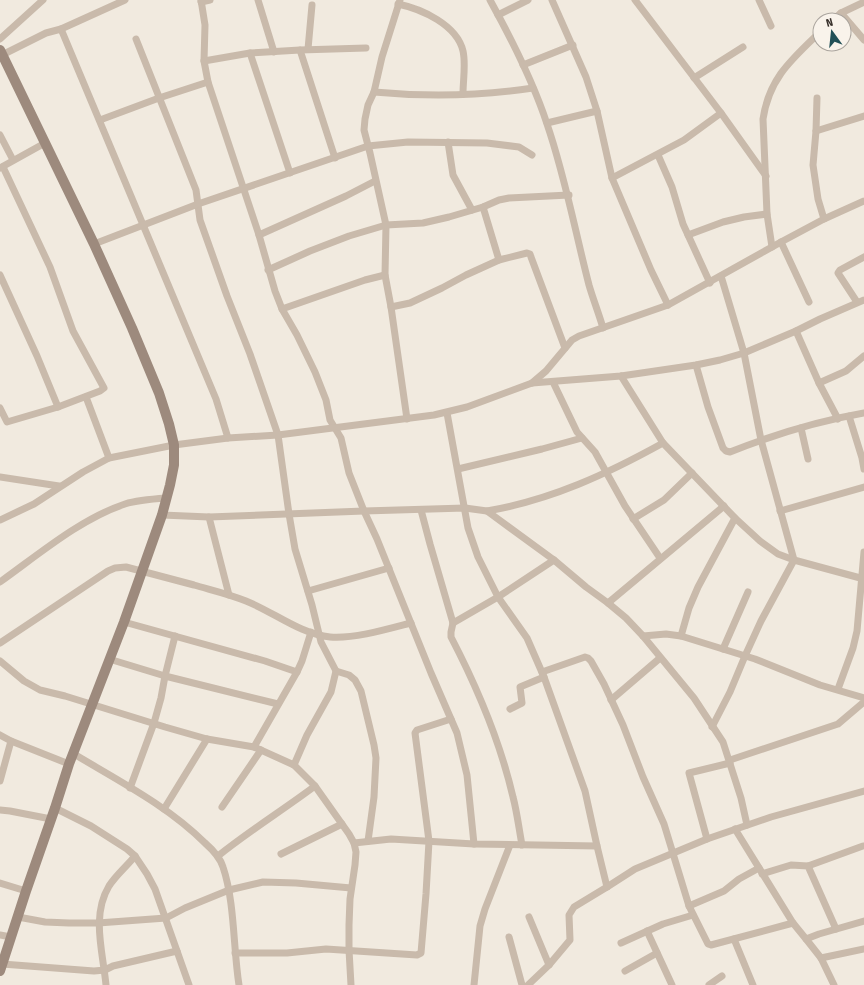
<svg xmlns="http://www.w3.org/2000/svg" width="864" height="985" font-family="'Fira Sans Condensed',sans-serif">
	<rect width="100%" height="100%" fill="#f1eadf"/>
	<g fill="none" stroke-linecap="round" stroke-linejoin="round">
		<!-- street -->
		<g stroke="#c9baab" stroke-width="7">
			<polyline points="201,0 205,25 204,61 208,82 259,235 275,291 282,309 297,335 315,372 326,400 330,420 341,438 349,473 364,511 377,539 431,673 457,733 467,775 474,844"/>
			<polyline points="258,0 274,52"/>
			<polyline points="400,0 382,57 374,92 368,105 365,119 364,130 370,153 386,225 385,275 391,307 407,419"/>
			<path d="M490,0C512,40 533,81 547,124C565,176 575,231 589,285C593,299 599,314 603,328"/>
			<polyline points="552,0 586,77 597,111 612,178 651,270 668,305"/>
			<polyline points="635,0 721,113 766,176"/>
			<polyline points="759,0 771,26"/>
			<polyline points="201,2 210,0"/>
			<path d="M398,4C422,9 457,25 463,51C466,64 463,80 463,94"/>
			<polyline points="841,13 864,40"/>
			<polyline points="498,15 528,0"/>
			<polyline points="833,20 841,13 864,2"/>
			<polyline points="61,29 216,399 228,438"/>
			<polyline points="0,39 43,0"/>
			<polyline points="136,39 196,190 200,220 227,296 250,354 278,435 289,514 295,549 312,605 321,642 336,671 331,692 307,735 294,765"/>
			<polyline points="308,49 312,5"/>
			<polyline points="300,50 335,158"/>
			<polyline points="250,53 290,173"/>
			<polyline points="0,56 46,33 61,29 125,0"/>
			<polyline points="204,61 250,53 300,50 366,48"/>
			<polyline points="523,65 573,45"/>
			<polyline points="694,78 743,47"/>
			<path d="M374,92C427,97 481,96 533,88"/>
			<polyline points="817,98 816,131 813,165 818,199 824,219"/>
			<polyline points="100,120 159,98 208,82"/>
			<polyline points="547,123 597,111"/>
			<polyline points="816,131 864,116"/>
			<polyline points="0,135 13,160"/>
			<polyline points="448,142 453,175 472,210"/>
			<polyline points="658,155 672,187 683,224 710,283"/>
			<polyline points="0,168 45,143"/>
			<polyline points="612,178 684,140 721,113"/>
			<polyline points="483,207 499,260"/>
			<polyline points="259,235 346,196 375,181"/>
			<polyline points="688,235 723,222 744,217 767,214"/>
			<polyline points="781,242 809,302"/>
			<polyline points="94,244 198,204 368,146 408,142 487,143 519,147 532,155"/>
			<path d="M772,247L767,214L763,119C769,78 792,59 820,32"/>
			<polyline points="268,270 310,251 349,236 386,225 423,223 449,217 483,207 499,200 509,198 569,195"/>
			<polyline points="0,275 37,356 58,407"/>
			<polyline points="857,302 838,273 840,270 864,257"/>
			<polyline points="391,307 410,303 442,288 466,275 499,260 527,253 530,254 531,257 565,348"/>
			<polyline points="282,309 365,280 385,275"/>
			<polyline points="796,331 819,383 838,419"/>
			<path d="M696,365L708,407L723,448L726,451L730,452C773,435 818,421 864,413"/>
			<polyline points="621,376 663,443 735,518 760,541 778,554 794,560 864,579"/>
			<polyline points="553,382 577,432 595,452 625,506 660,558"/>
			<polyline points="532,383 546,371 572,340 579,336 668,305 781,242 824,219 864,201"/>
			<polyline points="819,383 846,371 864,356"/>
			<polyline points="86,397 109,458"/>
			<polyline points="0,408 7,422 58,407 100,391 104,388 73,331 50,267 3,167"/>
			<polyline points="447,413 468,528 478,557 498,597 527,638 544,677 585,791 597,846 607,887"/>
			<polyline points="849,416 862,458 864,469"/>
			<polyline points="801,428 808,459"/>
			<polyline points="458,469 542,449 582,438"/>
			<polyline points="0,477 59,486"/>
			<path d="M421,510L430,544L453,623L451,632V637C477,687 500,741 513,797C517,812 519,829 522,845"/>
			<path d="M487,511C551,500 607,474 663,443"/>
			<polyline points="780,511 864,487"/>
			<polyline points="162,515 209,517 364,511 465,508 487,511 554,560 586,587 608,603 626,618 643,636 694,698 723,742 741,798 747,825"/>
			<polyline points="209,517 229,595"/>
			<polyline points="633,519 664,500 692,473"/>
			<polyline points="0,520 34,504 83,472 109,458 174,445 228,438 278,435 434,415 467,407 532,383 621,376 696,365 720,360 744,353 796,331 820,319 864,300"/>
			<path d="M0,582C38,555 80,519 125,504C138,500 153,499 167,498"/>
			<polyline points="308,591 389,568"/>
			<polyline points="608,603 724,506"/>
			<polyline points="124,622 265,661 297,672"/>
			<polyline points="453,623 498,597 554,560"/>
			<polyline points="643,636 666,634 681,636 755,659 820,685 864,698"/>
			<polyline points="681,636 689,608 698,587 735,518"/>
			<path d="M0,643L108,571L115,568L126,567C148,573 171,579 194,585C211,590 229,594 246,601C274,612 300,634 330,637C354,639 388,629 411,623"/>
			<polyline points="723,649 748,592"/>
			<polyline points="109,659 165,676 278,704"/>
			<polyline points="0,661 24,681 40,690 65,696 165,727 207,739 254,747 294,765 315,786 349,834 354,843 356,852 355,865 350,899 349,925 349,950 351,985"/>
			<polyline points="336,671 349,675 355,680 361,691 374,745 376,758 374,797 368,841"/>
			<polyline points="542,672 585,657 588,658 591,661 604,684 623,725 643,777 664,824 689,906 708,944 711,945 793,923"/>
			<polyline points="838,689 853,648 857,631 864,552"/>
			<polyline points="611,700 660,658"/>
			<polyline points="510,709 522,703 520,687 544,677"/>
			<polyline points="712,727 730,692 745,656 761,621 794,560 761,440 744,353 721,276"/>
			<polyline points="0,735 11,741 69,764"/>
			<polyline points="254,747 297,672 302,661 311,632"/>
			<path d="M74,754C119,781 168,806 205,843C213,850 220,857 223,867C235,903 233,947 239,985"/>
			<polyline points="730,760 838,724 864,702"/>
			<polyline points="0,781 11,741"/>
			<polyline points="130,788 154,723 161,698 165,676 175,636"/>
			<polyline points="222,807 261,750"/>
			<polyline points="55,808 91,826 127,849 135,856 147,874 155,889 189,985"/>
			<polyline points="164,809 207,739"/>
			<polyline points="0,810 10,811 51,819"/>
			<polyline points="735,829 793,923 806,939 821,958 834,985"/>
			<polyline points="707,839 689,773 730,763"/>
			<polyline points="354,843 391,839 474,844 597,846"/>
			<polyline points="281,854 342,824"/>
			<path d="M218,856C249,831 283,810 315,786"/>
			<polyline points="808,866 863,846"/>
			<polyline points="762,874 791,865 808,866 836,929"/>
			<polyline points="0,883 26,891"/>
			<polyline points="689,906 724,891 739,879 759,868"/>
			<polyline points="18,917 45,922 69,923 98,923 166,918 185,908 229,890 263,882 296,883 351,888"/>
			<polyline points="529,917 549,965"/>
			<polyline points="647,931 672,985"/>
			<polyline points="0,935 11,937"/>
			<polyline points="509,937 522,985"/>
			<polyline points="734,939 753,985"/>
			<polyline points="806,939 819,934 864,921"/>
			<polyline points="621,943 663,924 693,915"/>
			<polyline points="235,953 287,953 326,949 417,955 421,953 426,894 429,841 415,733 417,730 451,719"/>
			<polyline points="821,958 864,949"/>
			<polyline points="2,964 94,971 105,970 113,966 177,951"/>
			<polyline points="625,971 657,953"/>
			<path d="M106,985C103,952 91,916 109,886C116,875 127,866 135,856"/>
			<polyline points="474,985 480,926 485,909 510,845"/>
			<polyline points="528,985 549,965 570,940 569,915 574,907 607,887 635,869 707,839 771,817 864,791"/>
			<polyline points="709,985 722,976"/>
		</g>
		<!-- secondary -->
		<polyline stroke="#9d8a7d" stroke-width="10" points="0,50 94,244 132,328 159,393 169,424 174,445 174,465 170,485 162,515 124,622 69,764 55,808 26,891 0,971"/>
	</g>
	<!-- north arrow -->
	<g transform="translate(832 32) rotate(345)"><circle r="19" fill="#f9f3eb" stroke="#aba59e"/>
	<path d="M0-3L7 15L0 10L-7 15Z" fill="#225057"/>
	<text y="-6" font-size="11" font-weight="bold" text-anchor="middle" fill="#372f2a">N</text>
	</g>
</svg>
